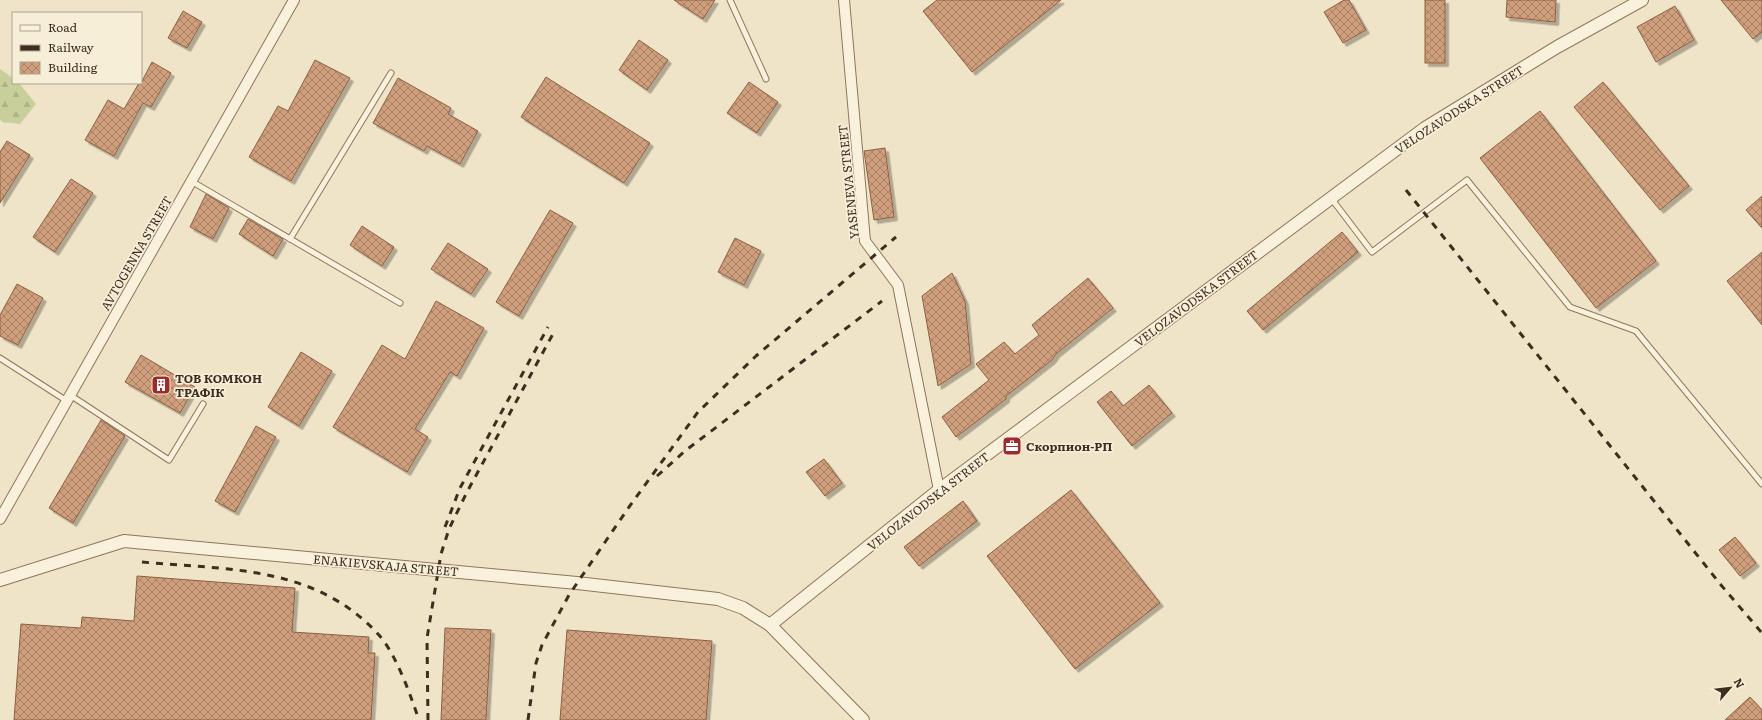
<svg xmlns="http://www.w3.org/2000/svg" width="1762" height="720" font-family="Literata,serif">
	<defs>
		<pattern id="forest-firs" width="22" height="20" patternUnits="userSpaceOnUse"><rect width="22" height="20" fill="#c9cf9b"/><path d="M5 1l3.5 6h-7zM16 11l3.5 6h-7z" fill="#aeb285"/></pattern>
		<pattern id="building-cross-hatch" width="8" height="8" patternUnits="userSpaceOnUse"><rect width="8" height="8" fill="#cf9f7d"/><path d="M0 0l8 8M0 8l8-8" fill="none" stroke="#a98266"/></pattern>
		<filter id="shadow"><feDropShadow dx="3.5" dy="3.5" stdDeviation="0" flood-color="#0004"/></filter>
	</defs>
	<rect width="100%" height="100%" fill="#f0e4c8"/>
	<!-- forest -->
	<polygon fill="url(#forest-firs)" points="0,69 13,78 13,83 19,83 36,104 20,124 2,122 0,119"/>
	<!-- building -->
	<g fill="url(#building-cross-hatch)" stroke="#8d5f41" filter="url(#shadow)">
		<polygon points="674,0 715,0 703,19"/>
		<polygon points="937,0 1061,0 972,72 923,11"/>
		<polygon points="1344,0 1349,0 1366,30 1343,43 1324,12"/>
		<rect x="1425" y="0" width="20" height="63"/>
		<polygon points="1507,0 1556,0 1555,22 1506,17"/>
		<polygon points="1721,0 1762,0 1762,32 1753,39"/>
		<polygon points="1675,6 1694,40 1656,62 1637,27"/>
		<polygon points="183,11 202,22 187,48 168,38"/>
		<polygon points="639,40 668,60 647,90 619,70"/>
		<polygon points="315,60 350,78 291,181 249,157 278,106 288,111"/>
		<polygon points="152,62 171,73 151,107 143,103 114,156 85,140 108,100 124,109 139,83 141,83"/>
		<polygon points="546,77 650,143 624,183 521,117"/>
		<polygon points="398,78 451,108 448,114 478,131 460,164 427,146 424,151 373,123"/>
		<polygon points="749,82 778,102 757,133 727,113"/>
		<polygon points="1603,82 1689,186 1660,210 1574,107"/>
		<polygon points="1540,111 1656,261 1596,308 1480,158"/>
		<polygon points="7,141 30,155 0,203 0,152"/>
		<polygon points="885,148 894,217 874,220 864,151"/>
		<polygon points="71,179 93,193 55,252 33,237"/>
		<polygon points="206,194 229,208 213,239 190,227"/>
		<polygon points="1762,196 1762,228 1746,210"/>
		<polygon points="550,210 573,223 519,316 496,302"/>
		<polygon points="248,219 283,239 273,256 239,234"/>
		<polygon points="362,226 394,247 382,266 350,245"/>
		<polygon points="1342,232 1358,252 1263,330 1247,311"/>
		<polygon points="735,238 761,251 744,285 718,272"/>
		<polygon points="448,243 488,269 471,294 431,269"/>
		<polygon points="1762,252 1762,325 1727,281"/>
		<polygon points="952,273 965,301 971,364 938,386 922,296"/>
		<polygon points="1088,278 1113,308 1056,354 1052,360 1006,396 1006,399 956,437 942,417 989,380 976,364 1004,342 1015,354 1039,335 1032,325"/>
		<polygon points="17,284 43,298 18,345 0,336 0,315"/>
		<polygon points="436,301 484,328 457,376 450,372 415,429 428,437 407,472 333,427 382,345 405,359"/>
		<polygon points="301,352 332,371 299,426 268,407"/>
		<polygon points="141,355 195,387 180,413 125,382"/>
		<polygon points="1149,385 1172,413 1132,446 1097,402 1111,391 1123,406"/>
		<polygon points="101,420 125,436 73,523 49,508"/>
		<polygon points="256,426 276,437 235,512 215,501"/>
		<polygon points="824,459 842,483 825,496 806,472"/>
		<polygon points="1071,490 1160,603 1075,669 987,556"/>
		<polygon points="963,501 977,521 919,566 904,547"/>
		<polygon points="1735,537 1756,563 1740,576 1719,550"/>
		<polygon points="137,576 295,588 292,632 369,637 368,653 375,653 371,720 14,720 21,624 81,628 82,617 134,621"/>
		<polygon points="445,628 491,630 486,720 441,720"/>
		<polygon points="567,630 712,641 706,720 560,720"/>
		<polygon points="1750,697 1762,710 1762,720 1725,720"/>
	</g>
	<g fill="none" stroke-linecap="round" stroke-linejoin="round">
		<defs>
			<g id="service">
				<polyline points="730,0 766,79"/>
				<polyline points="191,181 400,303"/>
				<polyline points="1331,198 1372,252 1467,180 1570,307 1636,331 1762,484"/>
				<polyline points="290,239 391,73"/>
				<polyline points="0,358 67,401"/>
				<polyline points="70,395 169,460 203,404"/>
			</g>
			<g id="minor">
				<polyline points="844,0 865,241 898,285 939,490"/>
				<polyline points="0,519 294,0"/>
			</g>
			<g id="tertiary">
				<polyline points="0,580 124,541 577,583 718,599 743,608 770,625 863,720"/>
				<polyline points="770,625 939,490 1425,128 1557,47 1642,0"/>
			</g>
		</defs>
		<!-- service casing -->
		<use href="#service" stroke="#8d765c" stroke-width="7"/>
		<!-- minor casing -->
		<use href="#minor" stroke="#8d765c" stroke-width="12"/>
		<!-- tertiary casing -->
		<use href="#tertiary" stroke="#8d765c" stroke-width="14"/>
		<!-- service -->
		<use href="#service" stroke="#faf1dc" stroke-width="5"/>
		<!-- minor -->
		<use href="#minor" stroke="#faf1dc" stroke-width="10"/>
		<!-- tertiary -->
		<use href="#tertiary" stroke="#faf1dc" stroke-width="12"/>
		<!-- rail -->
		<g stroke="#3d2e20" stroke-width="3" stroke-dasharray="7 7" stroke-linecap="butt">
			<polyline points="1406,190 1721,585 1762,633"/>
			<polyline points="657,476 685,451 882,301"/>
			<polyline points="445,527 460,488 548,327"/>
			<path d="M142,562C228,570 315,565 379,635C397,656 410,694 419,720"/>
			<polyline points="428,720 427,638 441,554 449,529 467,492 554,332"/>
			<polyline points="528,720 536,663 542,645 569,595 629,507 698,412 756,356 896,237"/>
		</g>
	</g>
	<!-- icons -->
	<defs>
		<symbol id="building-square" viewBox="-11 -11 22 22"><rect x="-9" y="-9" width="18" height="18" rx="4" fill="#9e2a2b" stroke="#f7eed8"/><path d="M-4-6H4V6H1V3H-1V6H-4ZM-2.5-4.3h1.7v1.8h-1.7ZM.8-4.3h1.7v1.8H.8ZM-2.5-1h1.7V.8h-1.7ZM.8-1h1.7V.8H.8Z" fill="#fff"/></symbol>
		<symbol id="office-square" viewBox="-11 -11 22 22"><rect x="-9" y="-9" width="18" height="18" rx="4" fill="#9e2a2b" stroke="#f7eed8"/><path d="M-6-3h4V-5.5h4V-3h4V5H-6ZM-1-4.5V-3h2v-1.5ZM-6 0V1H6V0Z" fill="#fff"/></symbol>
	</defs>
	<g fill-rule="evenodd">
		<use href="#building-square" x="150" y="374" width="22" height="22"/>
		<use href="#office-square" x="1001" y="435" width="22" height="22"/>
	</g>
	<g text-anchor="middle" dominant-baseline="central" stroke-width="3.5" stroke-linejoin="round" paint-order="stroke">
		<!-- street labels -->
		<g font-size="12" fill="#3d2e20" stroke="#f7eed8">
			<text transform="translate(1459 109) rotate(-33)">VELOZAVODSKA STREET</text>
			<text transform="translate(848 182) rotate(-96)">YASENEVA STREET</text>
			<text transform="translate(136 253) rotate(-60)">AVTOGENNA STREET</text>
			<text transform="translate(1196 298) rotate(-37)">VELOZAVODSKA STREET</text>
			<text transform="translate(928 501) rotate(-38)">VELOZAVODSKA STREET</text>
			<text transform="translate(386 565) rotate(5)">ENAKIEVSKAJA STREET</text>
		</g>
		<!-- poi labels -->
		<g font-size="12" font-weight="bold" fill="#3d2e20" stroke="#f7eed8" text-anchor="start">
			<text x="175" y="378">ТОВ КОМКОН<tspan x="175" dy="14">ТРАФІК</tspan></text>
			<text x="1026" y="446">Скорпион-РП</text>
		</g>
	</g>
	<!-- legend -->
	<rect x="12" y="12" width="130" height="72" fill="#f7eed8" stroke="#ada18e"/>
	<rect x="20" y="25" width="20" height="6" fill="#faf1dc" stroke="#ada18e"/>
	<text x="48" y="32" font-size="12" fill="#3d2e20">Road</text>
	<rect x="20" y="45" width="20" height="6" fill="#3d2e20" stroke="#ada18e"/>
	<text x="48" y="52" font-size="12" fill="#3d2e20">Railway</text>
	<rect x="20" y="62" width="20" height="12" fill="url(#building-cross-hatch)" stroke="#ada18e"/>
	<text x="48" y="72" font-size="12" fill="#3d2e20">Building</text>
	<!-- north arrow -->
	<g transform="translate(1730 688) rotate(62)" stroke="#f7eed8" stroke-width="3" paint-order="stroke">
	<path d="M0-3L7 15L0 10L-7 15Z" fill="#3d2e20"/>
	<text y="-6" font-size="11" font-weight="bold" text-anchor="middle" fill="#3d2e20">N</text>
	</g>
</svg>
